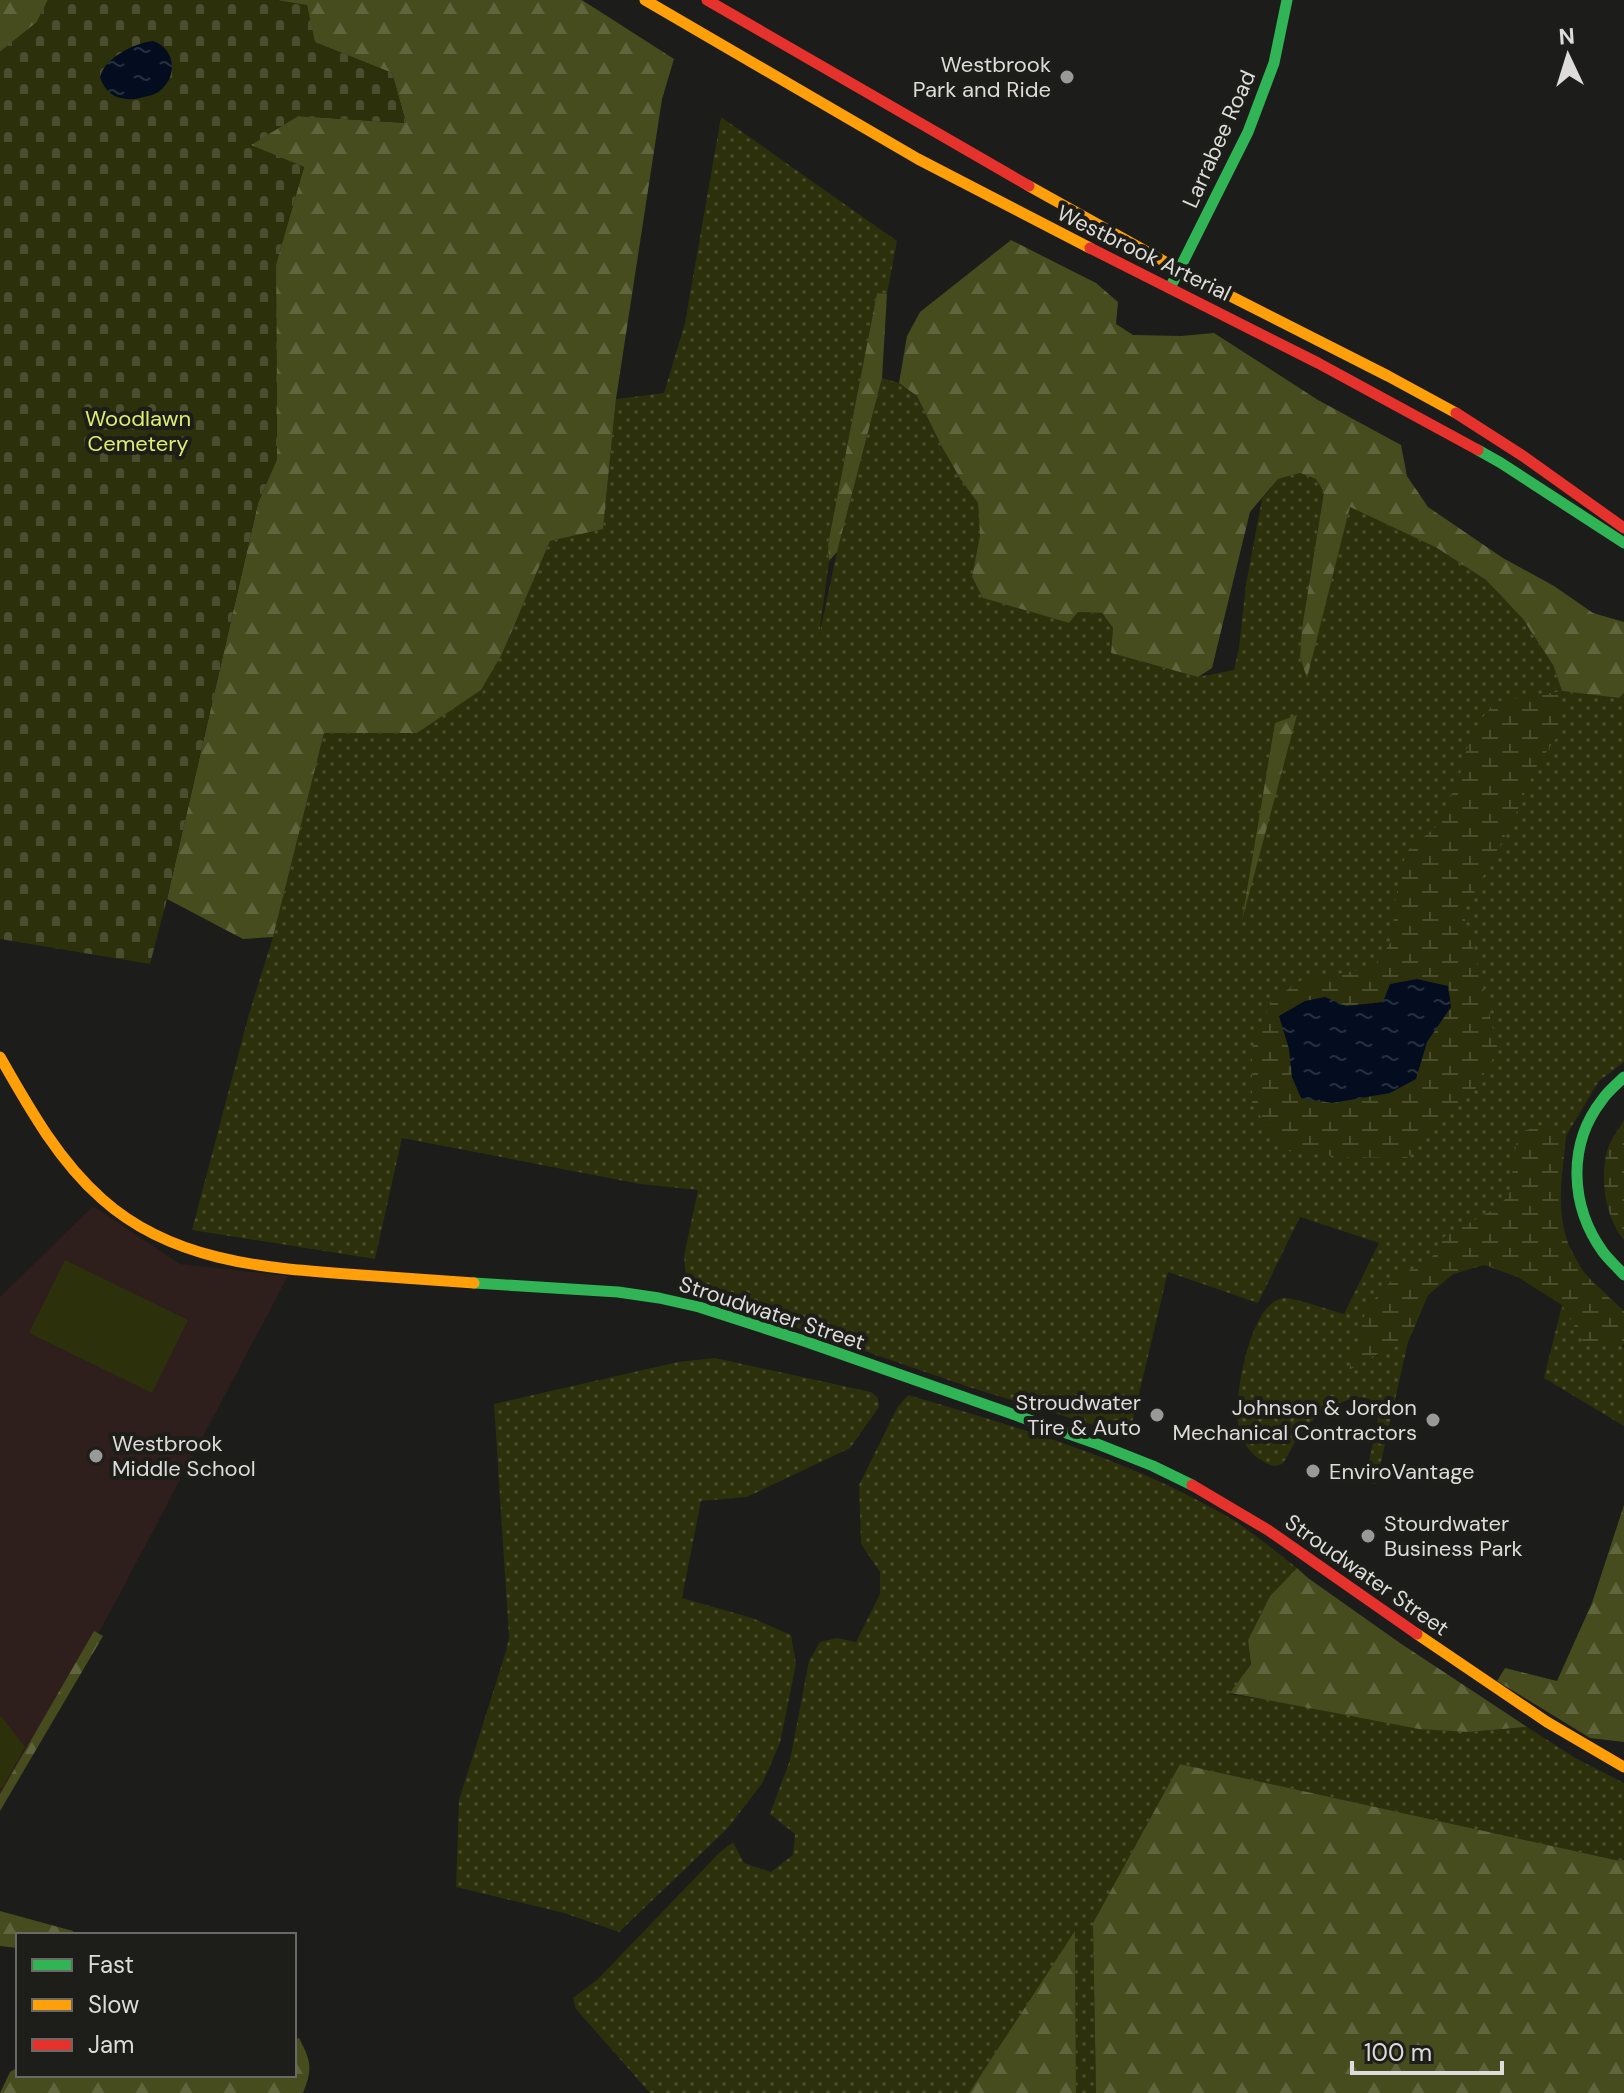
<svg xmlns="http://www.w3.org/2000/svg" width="1624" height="2093" font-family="'DM Sans',sans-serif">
	<defs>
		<pattern id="grass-dots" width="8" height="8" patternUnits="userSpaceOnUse" patternTransform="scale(2)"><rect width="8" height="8" fill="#2c300b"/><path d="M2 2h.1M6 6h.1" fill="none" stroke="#4a4d2e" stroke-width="1.8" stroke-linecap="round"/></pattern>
		<pattern id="forest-firs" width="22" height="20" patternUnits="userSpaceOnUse" patternTransform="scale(2)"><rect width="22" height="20" fill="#464c1d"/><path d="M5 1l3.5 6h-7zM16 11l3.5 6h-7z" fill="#60653d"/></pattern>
		<pattern id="wetland-marsh" width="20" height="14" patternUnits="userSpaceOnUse" patternTransform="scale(2)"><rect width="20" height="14" fill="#2c300b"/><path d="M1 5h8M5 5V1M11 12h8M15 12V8" fill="none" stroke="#4a4d2e"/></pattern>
		<pattern id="cemetery-stones" width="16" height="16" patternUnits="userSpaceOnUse" patternTransform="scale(2)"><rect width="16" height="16" fill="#2c300b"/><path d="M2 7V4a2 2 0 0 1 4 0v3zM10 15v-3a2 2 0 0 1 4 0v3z" fill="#4a4d2e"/></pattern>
		<pattern id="water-ripples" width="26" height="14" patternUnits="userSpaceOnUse" patternTransform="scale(2)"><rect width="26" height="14" fill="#030d1f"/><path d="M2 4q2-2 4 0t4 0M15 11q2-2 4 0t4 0" fill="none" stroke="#27303f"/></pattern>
	</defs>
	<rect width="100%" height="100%" fill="#1c1c1a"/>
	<!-- education -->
	<polygon fill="#2e1e1c" points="93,1206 180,1264 288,1276 108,1616 0,1800 0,1297"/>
	<!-- grass -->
	<g fill="url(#grass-dots)">
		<path d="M721,117L897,241L887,294L877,293L828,544L829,561L819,636L837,552L882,378L899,383L917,396L942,447L961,480L978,503L980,535L972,577L983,598L1069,623L1078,612L1102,613L1113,628L1111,653L1198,677L1234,670L1239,648L1246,584L1262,499L1278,479L1300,473L1316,479L1324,492L1302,628L1300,657L1307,676L1350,507L1437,548L1486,580L1523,619L1553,665L1562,691L1619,698L1624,693V1062L1599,1081L1566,1136L1559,1200L1565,1239L1584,1273L1624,1311V1344L1622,1346L1624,1348V1426L1544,1378L1562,1305L1518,1277L1484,1265L1453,1274L1428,1295L1408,1342L1376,1484L1365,1481L1379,1413C1378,1410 1375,1404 1373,1402C1359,1387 1318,1413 1307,1426C1297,1436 1291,1451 1283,1463C1274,1469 1269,1465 1261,1460C1245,1451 1237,1431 1237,1413C1237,1387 1251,1301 1284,1298C1292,1297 1333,1311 1344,1314L1379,1243L1300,1217L1258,1303L1168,1272L1129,1436L969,1387L687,1290L684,1256L698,1190L640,1184L402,1138L375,1259L192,1230L249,1014L273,937L324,733H417L502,654L550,541L603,528L616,399L664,393L685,323Z"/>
		<polygon points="715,1358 871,1392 878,1398 879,1407 850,1448 747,1497 701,1501 682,1598 752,1618 791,1635 796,1664 780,1743 763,1782 728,1828 619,1932 564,1913 456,1887 459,1800 506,1651 509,1637 494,1404 678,1362"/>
		<path d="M908,1395C1017,1427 1129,1459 1228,1517C1252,1531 1275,1551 1297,1568L1270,1596L1248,1640L1251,1663L1230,1694L1469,1732L1527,1727L1577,1759L1624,1783V1860L1620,1861L1180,1764L1093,1923L1096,2093H1076L1075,1933L969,2093H650L576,2009L573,1998L598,1979L719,1853L733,1842L744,1863L771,1872L793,1855L795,1834L770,1814L790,1760L809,1661L820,1642L837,1638L856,1642L880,1594V1572L861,1544L859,1485L897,1408Z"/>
	</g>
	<!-- forest -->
	<g fill="url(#forest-firs)">
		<polygon points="0,0 48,0 37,22 0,52"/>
		<polygon points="276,0 582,0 674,59 662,99 616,399 603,529 550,541 502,654 481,690 417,733 324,733 273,937 243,939 167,899 258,503 277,459 276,264 304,167 250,145 298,116 406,123 392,73 314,42 307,6"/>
		<polygon points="1011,240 1096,283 1118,302 1116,324 1133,335 1181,336 1214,333 1318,400 1401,445 1407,476 1428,507 1503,558 1554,586 1593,613 1624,622 1624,693 1619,698 1562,691 1553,665 1523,619 1486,580 1437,548 1350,507 1307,678 1300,657 1302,628 1324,492 1316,479 1300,473 1278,479 1250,512 1212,668 1198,677 1111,653 1113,628 1102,613 1078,612 1069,623 983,598 972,577 980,535 978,503 961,480 942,447 917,396 899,383 907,336 920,312"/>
		<polygon points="877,293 887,294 882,378 837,552 829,561 828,544"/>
		<polygon points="1297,715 1242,920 1275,723"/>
		<polygon points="1624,1505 1624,1742 1590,1738 1497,1681 1505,1668 1557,1681 1592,1603"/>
		<polygon points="1297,1568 1308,1578 1400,1643 1527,1727 1469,1732 1419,1729 1230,1693 1251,1664 1248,1640 1270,1596"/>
		<polygon points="94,1631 103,1636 0,1811 0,1794"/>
		<polygon points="1180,1764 1620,1861 1624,1860 1624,2093 1096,2093 1093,1923"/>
		<polygon points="0,1911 73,1931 75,1935 18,1935 18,1948 0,1946"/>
		<polygon points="1075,1931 1076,2093 969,2093"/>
		<path d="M299,2038C311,2061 313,2068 303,2093H0L10,2072L18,2067V2075H294V2040Z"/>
	</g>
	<!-- wetland -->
	<g fill="url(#wetland-marsh)" fill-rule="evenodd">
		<path d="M1562,691L1561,731L1536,767L1511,825L1463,913L1477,963L1498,1050L1474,1091L1407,1158L1343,1157L1286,1151L1252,1105V1048L1271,1001L1302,980L1373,968L1393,939L1394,905L1406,852L1438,825L1458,781L1472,731L1495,702ZM1325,998L1346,1006L1384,1002L1451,1007L1427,1042L1416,1079L1292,1077L1289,1049L1279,1016Z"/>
		<path d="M1624,1120V1240C1605,1218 1599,1176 1608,1148C1611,1139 1619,1129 1624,1120Z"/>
		<path d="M1544,1124L1566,1136C1561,1185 1552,1230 1584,1272C1595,1287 1611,1299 1624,1311V1344L1621,1346L1583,1341L1562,1305L1518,1277L1484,1264L1453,1274L1428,1295L1408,1342L1375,1355L1349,1370L1367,1307L1393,1279L1431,1259L1444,1237L1491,1211L1509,1196L1518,1133Z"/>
	</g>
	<!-- cemetery -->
	<polygon fill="url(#cemetery-stones)" points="48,0 276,0 307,5 315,42 392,73 406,123 298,116 251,145 304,167 276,264 277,459 258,503 167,899 150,964 0,939 0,52 37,22"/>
	<!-- pitch -->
	<g fill="#2c300b">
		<polygon points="65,1260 188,1320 152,1393 29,1333"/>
		<polygon points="0,1715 25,1747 3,1787 0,1788"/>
	</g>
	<!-- water -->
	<g fill="url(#water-ripples)">
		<path d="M153,41C174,48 178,73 163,88C157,95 148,96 140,98C121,102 106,96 100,77C105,58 134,43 153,41Z"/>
		<polygon points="1417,979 1448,986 1451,1007 1427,1042 1416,1079 1390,1093 1332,1103 1301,1098 1292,1077 1289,1049 1279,1016 1305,1001 1325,997 1346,1006 1383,1002 1390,984"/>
	</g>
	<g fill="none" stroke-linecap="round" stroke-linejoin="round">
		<!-- fast -->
		<g stroke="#30b455" stroke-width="11">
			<polyline points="1170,288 1248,132 1274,63 1287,0"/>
			<polyline points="1478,450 1501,463 1624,543"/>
			<path d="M1624,1077C1617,1084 1608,1091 1602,1100C1567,1145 1570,1206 1603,1252C1609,1260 1617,1267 1624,1275"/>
			<polyline points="474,1283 618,1292 659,1298 699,1307 804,1341 1095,1443 1153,1466 1192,1485"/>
		</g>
		<!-- slow -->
		<g stroke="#ff9f0a" stroke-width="11">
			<polyline points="645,0 918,159 1090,248"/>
			<polyline points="1029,186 1185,273 1388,376 1456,413"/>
			<path d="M0,1057C29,1108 58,1160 102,1199C170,1260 261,1268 347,1274C389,1277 432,1280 474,1283"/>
			<polyline points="1417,1634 1547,1722 1624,1767"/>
		</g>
		<!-- jam -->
		<g stroke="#e5322d" stroke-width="11">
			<polyline points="707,0 1029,186"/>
			<polyline points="1090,248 1318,363 1478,450"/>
			<polyline points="1456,413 1523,456 1624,528"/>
			<polyline points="1192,1485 1268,1530 1417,1634"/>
		</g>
	</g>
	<!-- markers -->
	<g fill="#999997" stroke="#1d1d19" stroke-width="3">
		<circle cx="1067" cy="77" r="8"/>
		<circle cx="1157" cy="1415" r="8"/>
		<circle cx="1433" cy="1420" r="8"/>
		<circle cx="96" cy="1456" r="8"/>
		<circle cx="1313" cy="1471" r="8"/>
		<circle cx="1368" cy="1536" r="8"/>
	</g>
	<g text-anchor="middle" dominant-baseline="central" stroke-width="8" stroke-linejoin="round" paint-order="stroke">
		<!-- poi labels -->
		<g font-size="22" fill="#dddcda" stroke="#1d1d19" text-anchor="end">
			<text x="1051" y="64">Westbrook<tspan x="1051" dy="25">Park and Ride</tspan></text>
			<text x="1141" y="1402">Stroudwater<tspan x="1141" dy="25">Tire &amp; Auto</tspan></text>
			<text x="1417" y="1407">Johnson &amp; Jordon<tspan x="1417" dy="25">Mechanical Contractors</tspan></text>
			<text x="112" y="1443" text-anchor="start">Westbrook<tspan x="112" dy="25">Middle School</tspan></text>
			<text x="1329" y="1471" text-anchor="start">EnviroVantage</text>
			<text x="1384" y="1523" text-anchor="start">Stourdwater<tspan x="1384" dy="25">Business Park</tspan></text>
		</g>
		<!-- street labels -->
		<g font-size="22" fill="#dddcda" stroke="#1d1d19">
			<text transform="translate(1219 139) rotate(-66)">Larrabee Road</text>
			<text transform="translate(1144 253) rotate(26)">Westbrook Arterial</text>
			<text transform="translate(772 1313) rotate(18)">Stroudwater Street</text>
			<text transform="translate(1367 1575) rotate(35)">Stroudwater Street</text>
		</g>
		<!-- park labels -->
		<g font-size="22" fill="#dcf06c" stroke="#1d1d19">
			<text x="138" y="418">Woodlawn<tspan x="138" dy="25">Cemetery</tspan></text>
		</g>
	</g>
	<!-- legend -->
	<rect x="16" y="1933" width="280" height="144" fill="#1d1d19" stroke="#6a6966" stroke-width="2"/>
	<rect x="32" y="1959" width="40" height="12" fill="#30b455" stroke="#6a6966" stroke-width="2"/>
	<text x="88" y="1973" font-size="24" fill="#dddcda">Fast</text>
	<rect x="32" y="1999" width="40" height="12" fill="#ff9f0a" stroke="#6a6966" stroke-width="2"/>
	<text x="88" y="2013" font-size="24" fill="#dddcda">Slow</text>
	<rect x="32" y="2039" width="40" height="12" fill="#e5322d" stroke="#6a6966" stroke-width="2"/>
	<text x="88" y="2053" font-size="24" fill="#dddcda">Jam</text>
	<!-- north arrow -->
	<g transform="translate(1568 56) rotate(356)" stroke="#1d1d19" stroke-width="6" paint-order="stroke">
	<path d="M0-6L14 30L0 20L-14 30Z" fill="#dddcda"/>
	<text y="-12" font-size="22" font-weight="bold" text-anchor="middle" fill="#dddcda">N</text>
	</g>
	<!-- scale -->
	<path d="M1352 2061v12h150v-12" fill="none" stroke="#dddcda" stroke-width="4"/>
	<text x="1364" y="2061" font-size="24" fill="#dddcda" stroke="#1d1d19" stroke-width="6" paint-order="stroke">100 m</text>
</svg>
